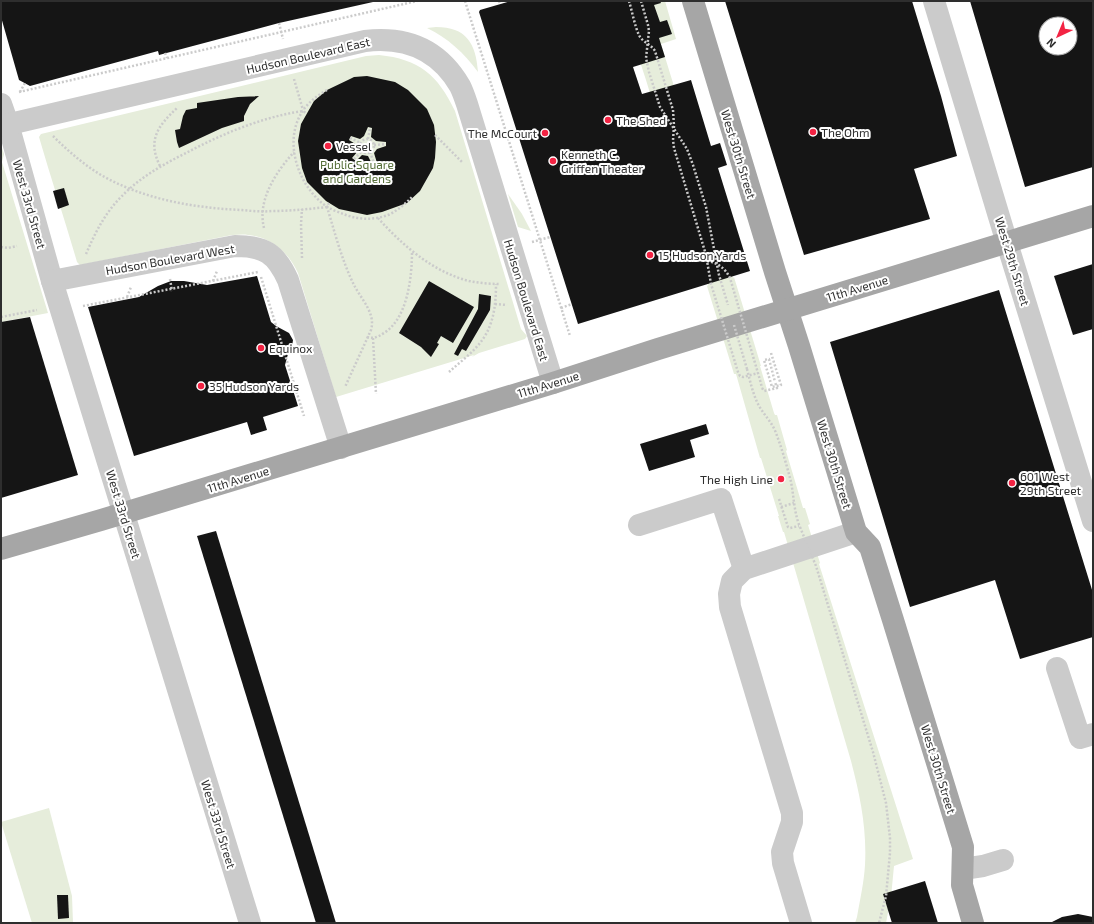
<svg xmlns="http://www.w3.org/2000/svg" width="1094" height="924" font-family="'Exo 2',sans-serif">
	<rect width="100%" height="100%" fill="#fff"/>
	<!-- green -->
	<g fill="#e6eddb">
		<path d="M620,1H665L676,39L661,44L733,278L734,277L761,366H760L774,413L775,415H777L787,450L786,451L803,508H805L810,524L808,525L820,563L819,564L913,859L894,866L891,897L886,923H855L857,917C860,900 864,882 865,865C867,829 860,795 851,761L784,532H783L778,516H779L761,458H760L736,374H734L707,286L708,285V283L646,80Z"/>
		<path d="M436,27C466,27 476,43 478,72C464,53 448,38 427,28Z"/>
		<path d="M379,55C419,59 438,75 455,111L521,329L527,336L525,339L479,353L472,357L474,355L336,397L298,273C289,253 271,237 248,235C243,234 237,235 232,235L80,265L77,262C65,220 51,179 39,137L41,134L366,56Z"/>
		<polygon points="1,145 4,154 2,162 48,313 1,322"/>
		<polygon points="508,194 522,214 531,231 518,227"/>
		<polygon points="49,808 72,896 73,923 32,923 1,822"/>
	</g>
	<!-- building -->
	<g fill="#151515" fill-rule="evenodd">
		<polygon points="1,1 372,1 373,2 279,23 159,55 158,51 30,86 19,80 1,17"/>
		<polygon points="511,1 660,1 661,3 654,5 660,22 667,20 672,34 659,38 665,57 633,67 642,94 691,80 711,146 720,143 727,165 718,168 750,271 578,324 479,12 480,10"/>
		<polygon points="725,1 912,1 941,96 957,156 914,169 930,219 804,255"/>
		<path d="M970,1H1093V167L1025,187ZM1046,24H1070V48H1046Z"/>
		<path d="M367,76L395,82L408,90L427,109L434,125L436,142L435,158L433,168L420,191L407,203L382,212L367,215L339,209L326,201L307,182L302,168L298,141L301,124L314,101L327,90L350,79L354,77ZM368,127L372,128L371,137L376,141L386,142V146L377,149L374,153L377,163L372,164L368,156L362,155L356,161L352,158L358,151L357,145L349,140L351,136L360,139L364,136Z"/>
		<polygon points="259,96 250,104 244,116 244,121 222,128 179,148 177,142 175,130 180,129 183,116 186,110 197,108 197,103 238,97"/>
		<polygon points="64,188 69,205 58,209 53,191"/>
		<polygon points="1093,264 1093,329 1073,335 1054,276"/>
		<polygon points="257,276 271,322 276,326 289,333 293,340 292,347 288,354 285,365 298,406 263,417 267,430 251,435 247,422 134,456 88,307 139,297 158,286 171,281 184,281 207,285"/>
		<polygon points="429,281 474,307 453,343 441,336 437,343 439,344 431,357 421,347 399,333"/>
		<polygon points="999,290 1093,593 1093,637 1020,659 995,580 910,607 830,342"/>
		<polygon points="479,294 491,296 490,310 466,351 462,349 458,356 454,354 478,309"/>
		<polygon points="30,317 78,475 1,498 1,322"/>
		<polygon points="706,424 709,434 690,440 695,457 649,471 640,444"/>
		<polygon points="216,531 336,923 316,923 197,536"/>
		<polygon points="925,881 938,923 892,923 883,894"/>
		<polygon points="57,895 68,895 69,918 58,919"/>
		<polygon points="1078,914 1093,917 1093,923 1050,923 1062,917"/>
	</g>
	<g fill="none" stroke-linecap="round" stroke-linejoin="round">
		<!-- path -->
		<g stroke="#cbcbcb" stroke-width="2.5" stroke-dasharray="2 2" stroke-linecap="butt">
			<polyline points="465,1 570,336"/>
			<polyline points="499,1 500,4"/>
			<path d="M629,1C632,11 635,27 639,35C642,42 651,44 655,51L673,110L674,126L673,140L674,148L706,255"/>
			<polyline points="641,1 648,25 649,31 646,58 649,72 660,107 687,149 693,165 706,207 719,275 728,305"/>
			<polyline points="279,23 283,39"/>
			<polyline points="165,53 167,58"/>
			<polyline points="294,79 303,110"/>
			<path d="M327,90C318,95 310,101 304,109C283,138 296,181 322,203C329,209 338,212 346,215C360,220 374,220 388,215C397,211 405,204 412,197"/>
			<polyline points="19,92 417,1"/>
			<polyline points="20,92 25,83"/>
			<polyline points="435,135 462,162"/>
			<path d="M53,136C68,151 83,164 101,175C143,199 193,208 242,210C252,211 262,212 272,211C291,211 309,209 327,207"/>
			<polyline points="350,138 361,143"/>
			<polyline points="368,139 370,128"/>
			<circle cx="367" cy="146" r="7"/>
			<polyline points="374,145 386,144"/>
			<polyline points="370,152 374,163"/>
			<polyline points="354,159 362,151"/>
			<path d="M160,166C147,140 158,126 177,108"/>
			<polyline points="328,167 345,169"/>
			<path d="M329,203L327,207C335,233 342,261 354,285C361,299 376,313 371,330L345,387"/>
			<path d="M378,218C402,245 433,272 469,281C479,283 490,284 500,284"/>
			<path d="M264,228C257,200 276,172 294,152"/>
			<polyline points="532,242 550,237"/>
			<polyline points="1,247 8,248 17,246"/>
			<path d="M86,254C95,233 105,213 121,197C139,178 162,165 186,153C222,134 262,117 303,111L307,114"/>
			<polyline points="302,258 301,224 302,209"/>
			<polyline points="261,277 304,416"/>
			<polyline points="170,279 172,291"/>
			<polyline points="213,281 217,271"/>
			<polyline points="127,297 131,287"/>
			<polyline points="495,304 507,305"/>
			<polyline points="83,306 258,272"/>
			<polyline points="561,308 572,304"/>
			<polyline points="1,317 37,310"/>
			<path d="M367,337C374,339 378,337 384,333C408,318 412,276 412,251"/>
			<polyline points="373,338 376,394"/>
			<polyline points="771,353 781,385 772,387 764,360 769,359 775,382"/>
			<path d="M747,369C750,381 753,394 758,404C763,414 772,422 776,433C782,449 787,466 791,482C794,497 794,513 800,527"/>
			<path d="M449,372C460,362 474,352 483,339C494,323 496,303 496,284"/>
			<polyline points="760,380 762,388"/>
			<polyline points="779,499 788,527 790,528 799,526"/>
			<polyline points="781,507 794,503"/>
		</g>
		<!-- minor -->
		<g stroke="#cbcbcb" stroke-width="22">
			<polyline points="934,1 1007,243 1093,521"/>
			<polyline points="1,104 8,124 52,281 250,923"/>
			<path d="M1,126L365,41C407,36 439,50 460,86C463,92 465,98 467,104L553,383"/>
			<path d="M52,281L235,246C264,246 276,253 288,280L341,448"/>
			<polyline points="639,525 721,499 744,569"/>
			<polyline points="1057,668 1080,738 1093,734"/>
			<polyline points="963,869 983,866 1003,860"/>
			<polyline points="801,923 783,863 782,852 792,822 792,813 730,607 729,594 732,581 744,569 856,532"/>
		</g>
		<!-- major -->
		<g stroke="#a6a6a6" stroke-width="22">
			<polyline points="693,1 775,272 799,346 856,532 870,547 893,620 963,847 962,885 973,923"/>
			<polyline points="1,549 101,520 553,383 658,349 1093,216"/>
		</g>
		<!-- path-bridge -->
		<g stroke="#cbcbcb" stroke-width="2.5" stroke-dasharray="2 2" stroke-linecap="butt">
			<polyline points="706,255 711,284 738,372 740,376 743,377 758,373"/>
			<path d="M707,261C718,263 725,268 730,278L760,380"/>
			<polyline points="734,325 747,369"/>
			<polyline points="762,388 764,391 777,388 775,382"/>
			<polyline points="800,527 816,566 873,752 886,803 890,838 890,853 886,896 879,923"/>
		</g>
	</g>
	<!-- markers -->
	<g fill="#f32343" stroke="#fff" stroke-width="1.5">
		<circle cx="608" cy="120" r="4"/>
		<circle cx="813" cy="132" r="4"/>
		<circle cx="545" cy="133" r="4"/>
		<circle cx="328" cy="146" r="4"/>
		<circle cx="553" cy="161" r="4"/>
		<circle cx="650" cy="255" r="4"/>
		<circle cx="261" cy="348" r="4"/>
		<circle cx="201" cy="386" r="4"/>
		<circle cx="781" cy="479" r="4"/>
		<circle cx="1012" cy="483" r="4"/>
	</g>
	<g text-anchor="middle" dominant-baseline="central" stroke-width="4" stroke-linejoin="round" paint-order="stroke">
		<!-- street labels -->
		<g font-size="12" fill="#2e2e2e" stroke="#fff">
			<text transform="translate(308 55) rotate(-13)">Hudson Boulevard East</text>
			<text transform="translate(739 154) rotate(73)">West 30th Street</text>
			<text transform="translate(30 204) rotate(74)">West 33rd Street</text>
			<text transform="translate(170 259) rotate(-10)">Hudson Boulevard West</text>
			<text transform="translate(1013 261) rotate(73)">West 29th Street</text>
			<text transform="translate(857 288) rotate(-17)">11th Avenue</text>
			<text transform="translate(527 300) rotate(73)">Hudson Boulevard East</text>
			<text transform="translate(548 384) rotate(-17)">11th Avenue</text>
			<text transform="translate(835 464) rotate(73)">West 30th Street</text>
			<text transform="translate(238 479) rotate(-17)">11th Avenue</text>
			<text transform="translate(124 514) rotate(73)">West 33rd Street</text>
			<text transform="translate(939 769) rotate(73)">West 30th Street</text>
			<text transform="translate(219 824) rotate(73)">West 33rd Street</text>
		</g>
		<!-- poi labels -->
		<g font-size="12" fill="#2e2e2e" stroke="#fff" text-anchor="start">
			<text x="616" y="120">The Shed</text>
			<text x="821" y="132">The Ohm</text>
			<text x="537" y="133" text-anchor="end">The McCourt</text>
			<text x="336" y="146">Vessel</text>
			<text x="561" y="154">Kenneth C.<tspan x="561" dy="14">Griffen Theater</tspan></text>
			<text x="658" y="255">15 Hudson Yards</text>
			<text x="269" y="348">Equinox</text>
			<text x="209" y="386">35 Hudson Yards</text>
			<text x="1020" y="476">601 West<tspan x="1020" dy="14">29th Street</tspan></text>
			<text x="773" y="479" text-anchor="end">The High Line</text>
		</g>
		<!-- park labels -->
		<g font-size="12" fill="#556e38" stroke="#fff">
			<text x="357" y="164">Public Square<tspan x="357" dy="14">and Gardens</tspan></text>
		</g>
	</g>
	<!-- border -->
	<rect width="1094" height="924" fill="none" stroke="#2e2e2e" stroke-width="4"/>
	<!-- north arrow -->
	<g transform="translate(1058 36) rotate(224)"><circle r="19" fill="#ffffff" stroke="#ababab"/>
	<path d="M0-3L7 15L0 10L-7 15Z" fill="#f32343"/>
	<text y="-6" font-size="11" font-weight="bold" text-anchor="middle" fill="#2e2e2e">N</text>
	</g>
</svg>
